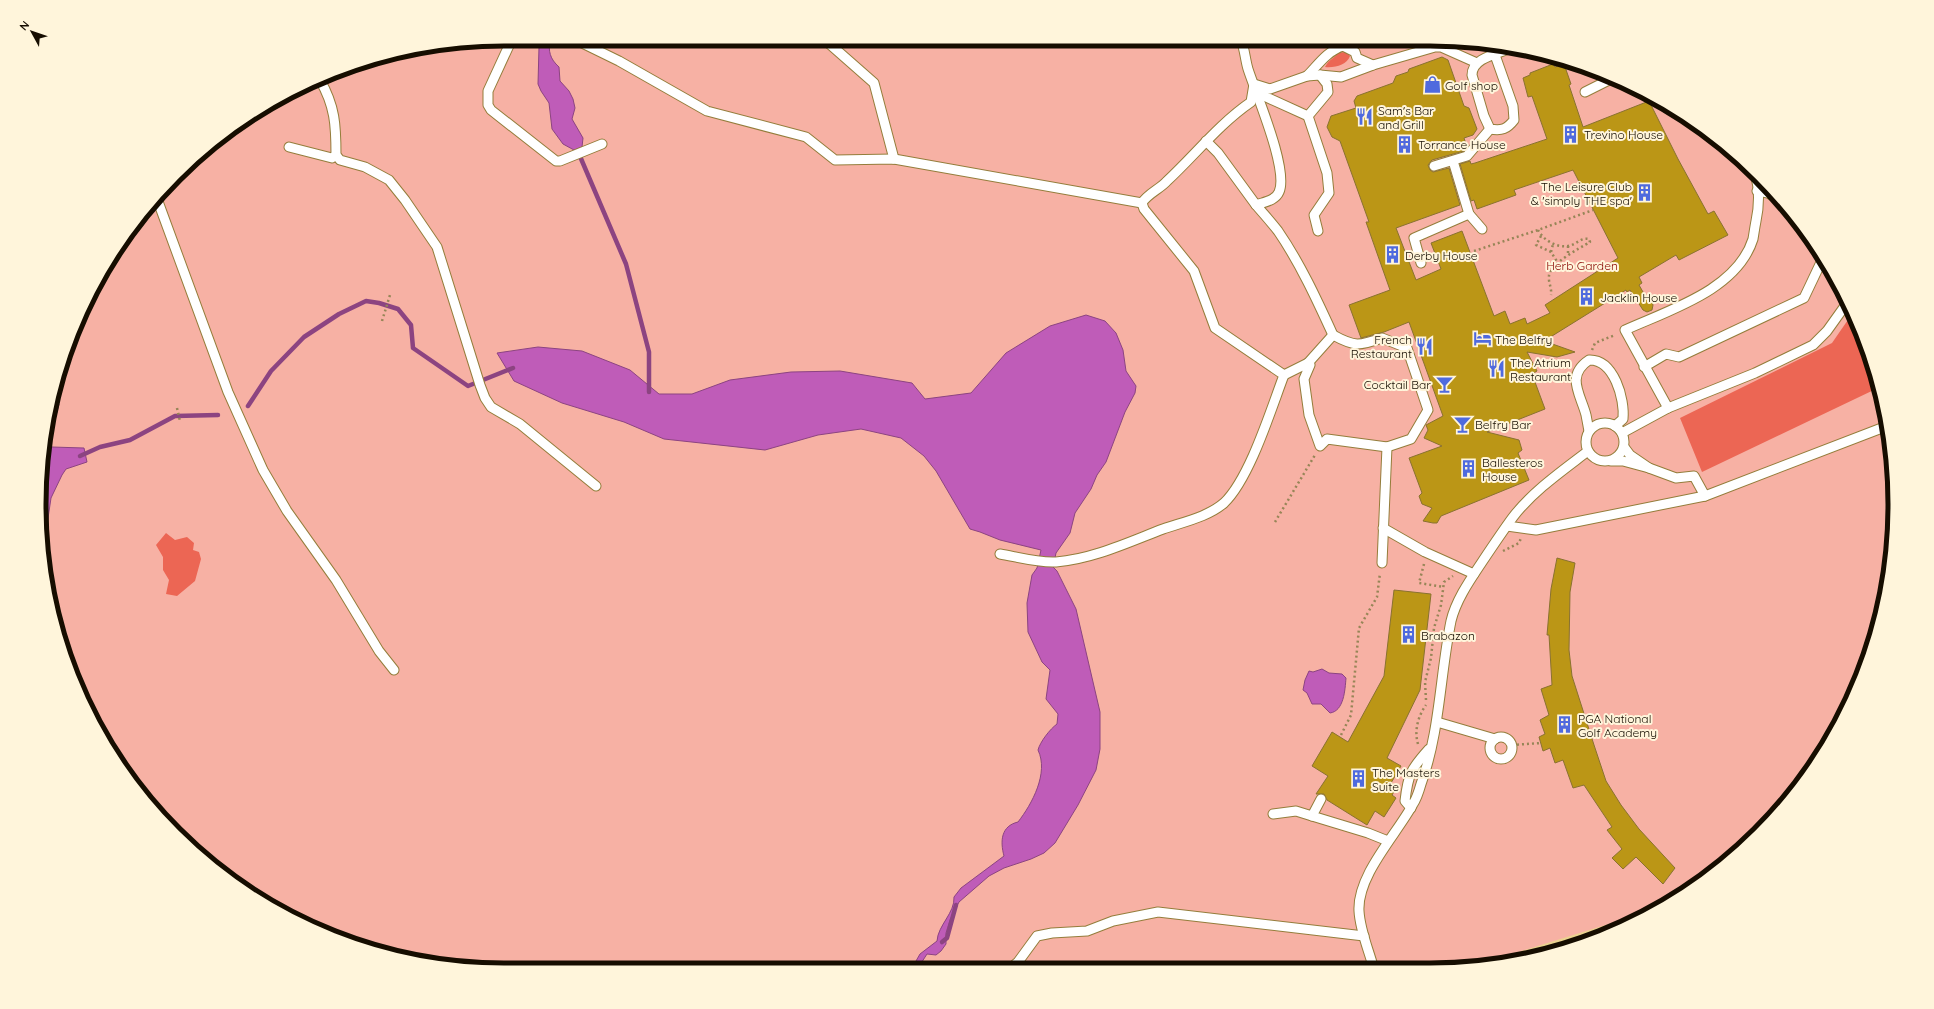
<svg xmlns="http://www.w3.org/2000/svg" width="1934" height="1009" font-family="Quicksand,sans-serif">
	<rect width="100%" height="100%" fill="#ebd28f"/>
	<!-- green -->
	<polygon fill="#f7b1a4" points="505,39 1460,40 1550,55 1636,87 1713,135 1780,198 1833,272 1870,355 1891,444 1894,535 1879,625 1847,711 1779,812 1688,891 1654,910 1473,966 474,969 384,954 298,922 221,874 155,812 117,763 75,683 55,625 40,535 40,474 55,384 75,326 117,246 155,197 221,135 272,101 355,64 414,48"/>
	<!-- forest -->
	<g fill="#ec6654">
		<path d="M1345,52L1350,56C1347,65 1335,68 1325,67C1330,58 1334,59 1338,53Z"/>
		<polygon points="1852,314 1870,355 1878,388 1702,472 1680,418 1832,343"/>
		<polygon points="166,533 175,540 187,537 194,543 193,550 199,552 201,559 195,581 177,596 166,594 169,580 163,570 163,557 156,545"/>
	</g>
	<!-- water -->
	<g fill="#bf5cb8" stroke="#8c4481">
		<path d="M550,40C548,51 550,59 559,67L560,81L569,91L573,99L575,108L572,119L583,138L582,147L574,150L563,144L552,129L549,103L541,91L538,84L539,47L537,42Z"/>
		<path d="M1086,315L1105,321L1116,333L1123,350L1126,371L1136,386L1135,393L1125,412L1106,462L1097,475L1091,489L1075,513L1070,533L1056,553L1053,567L1057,571L1076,609L1100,712V749L1096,770L1078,805L1055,843L1044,853L1031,859L1004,868L989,876L959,902L950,920L946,933V944L941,951L936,955L927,954L918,968H912L920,954L937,941C938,925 955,913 954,897L961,888L1004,856C1000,841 1001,826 1018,822C1032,804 1049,773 1038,750C1040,742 1050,729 1057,724L1058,714L1046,699L1050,670L1042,662L1028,632L1027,603L1032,575L1037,568L1041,550L1000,540L980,532L970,529L936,471L924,456L901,438L861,429L818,435L765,450L664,439L624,422L562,403L514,381L497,353L538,347L582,351L630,370L659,394H692L730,380L791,372L840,371L912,383L925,399L971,393L1006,353L1050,326Z"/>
		<polygon points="57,403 59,404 54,423 47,431 51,410"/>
		<polygon points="45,445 52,447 84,448 87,462 66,469 62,475 51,498 47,525 40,534 40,474"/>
		<path d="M1322,669L1329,673L1342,674L1346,678C1345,690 1344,711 1330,713L1321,704H1312L1307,693L1303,690L1305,680L1309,671L1313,672Z"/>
	</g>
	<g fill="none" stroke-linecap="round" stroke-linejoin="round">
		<!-- stream -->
		<g stroke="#8c4481" stroke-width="4.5">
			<polyline points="579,154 626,264 649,352 649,392"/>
			<polyline points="248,406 271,371 304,337 339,314 366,301 379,303 398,309 411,325 413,348 468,386 513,368"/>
			<polyline points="80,456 100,447 130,440 175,416 218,415"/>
			<polyline points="942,942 947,938 956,905"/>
		</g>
	</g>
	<!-- building -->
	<g fill="#bb9616" stroke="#897230">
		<polygon points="1442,57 1448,60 1464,106 1469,108 1477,129 1473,135 1464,138 1467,147 1464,151 1432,160 1428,165 1430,170 1433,172 1449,168 1460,205 1396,228 1416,280 1441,269 1431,243 1462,231 1494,316 1505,311 1510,324 1525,318 1527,324 1550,313 1545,305 1618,258 1573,170 1514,190 1516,195 1477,209 1474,200 1471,201 1460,164 1470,161 1471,164 1475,163 1547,139 1532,96 1528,97 1523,78 1530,75 1530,73 1553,64 1555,67 1564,64 1571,84 1569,85 1583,127 1649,101 1678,159 1708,214 1714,211 1728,235 1679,260 1676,255 1639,277 1642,283 1639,285 1647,299 1651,300 1653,305 1652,310 1647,312 1643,310 1630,290 1627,292 1626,290 1544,341 1575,352 1557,357 1527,352 1537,371 1532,374 1545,409 1487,432 1519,440 1522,450 1518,453 1529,480 1441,516 1437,523 1433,523 1423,521 1432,508 1422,504 1419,496 1422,493 1409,458 1442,446 1424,438 1428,430 1426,425 1443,416 1409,322 1384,332 1361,338 1349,305 1390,290 1366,222 1369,222 1340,141 1332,137 1327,127 1331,116 1356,108 1354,101 1357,96 1393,83 1396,76 1408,72 1409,69"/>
		<polygon points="1557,558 1575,563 1570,592 1569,650 1572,676 1594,745 1606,781 1621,805 1639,829 1675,868 1663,884 1636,857 1623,869 1612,858 1622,849 1607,830 1612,827 1584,785 1573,788 1563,760 1555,763 1550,748 1543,751 1539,737 1545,734 1540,720 1549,715 1541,689 1552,685 1549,635 1547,635 1551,589"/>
		<polygon points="1394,590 1431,594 1420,690 1387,758 1401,766 1391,783 1397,787 1392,795 1396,798 1384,817 1375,811 1367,825 1327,800 1324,794 1316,794 1328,776 1312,766 1332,732 1348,742 1384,676"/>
	</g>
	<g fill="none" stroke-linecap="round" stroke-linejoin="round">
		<defs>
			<g id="lane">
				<polyline points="512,39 488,91 488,105 491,110 556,161 560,161 602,144"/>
				<polyline points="574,39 619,61 707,111 806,137 835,160 894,159 1142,203"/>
				<polyline points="824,39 874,83 894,159"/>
				<path d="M1241,40C1245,50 1245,59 1248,69C1256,94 1289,170 1279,192C1275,201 1264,202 1256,205C1263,213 1271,222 1278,231C1300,263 1317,300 1333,335"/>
				<path d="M1495,55L1513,106L1514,120C1507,129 1502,131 1490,129L1484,116L1472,75C1472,58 1497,54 1511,48"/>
				<path d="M1307,76C1318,65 1327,51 1343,46L1355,52L1357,58L1373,65"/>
				<path d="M320,80C335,106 336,125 336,155L340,160L365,167L389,180L405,200L437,247L480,385L485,398L491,407L520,424L596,486"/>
				<polyline points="1256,86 1266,97 1308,116"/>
				<polyline points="1585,92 1613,78"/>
				<polyline points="1206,141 1218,153 1256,205"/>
				<polyline points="289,147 332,158 336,155"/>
				<polyline points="1453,161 1469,214 1482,229"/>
				<polyline points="1434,166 1467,156 1490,129"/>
				<polyline points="1757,191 1768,193 1783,202"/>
				<polyline points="156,196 228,392 263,470 287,511 336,580 379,651 394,670"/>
				<polyline points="1318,231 1314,215 1329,193 1327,173 1308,116 1328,92 1327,84 1320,75"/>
				<polyline points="1421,263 1414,238 1469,214"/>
				<path d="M1308,363L1333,335C1355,347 1359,346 1382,338L1407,348L1428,410L1411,439L1387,447"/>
				<polyline points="1644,367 1666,354 1679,357 1804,298 1823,258"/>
				<polyline points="1284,375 1308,363 1310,365 1304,379 1309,415 1320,446 1327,439 1387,447 1382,563"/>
				<path d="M1668,408L1625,330C1669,310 1737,290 1753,239C1754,233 1755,226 1756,221C1759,207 1760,188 1755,175"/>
				<circle cx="1605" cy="442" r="19"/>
				<path d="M1589,431C1588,426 1587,420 1586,415C1581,395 1565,376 1589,360C1614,359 1625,399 1623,419L1615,426"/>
				<polyline points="1622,433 1668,408 1755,373 1813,345 1827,331 1847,303"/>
				<polyline points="1611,461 1623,461 1649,468 1630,455 1624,447"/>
				<polyline points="1649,468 1676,478 1694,476 1705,496 1887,426"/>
				<polyline points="1507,526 1536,530 1705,496"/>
				<polyline points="1383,528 1425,552 1474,574"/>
				<path d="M1000,554C1017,557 1038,563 1056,562C1093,559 1129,542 1163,529C1183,522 1208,517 1224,503C1250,478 1271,409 1284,375L1215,328L1194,271L1144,209L1142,203C1147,194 1160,189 1167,181C1195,155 1219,124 1251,102L1254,84L1270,89L1307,76L1320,75L1341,77L1373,65L1435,47H1441L1477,63"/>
				<polyline points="1437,722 1495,739"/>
				<circle cx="1501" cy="748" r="11"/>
				<polyline points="1321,799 1312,816 1368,833 1388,841"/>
				<path d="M1411,808L1405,801C1408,774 1411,769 1429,749"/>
				<polyline points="1273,814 1296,811 1312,816"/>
				<path d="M1373,966C1368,948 1360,930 1359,911C1357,875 1397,834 1413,804C1417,798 1419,791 1421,784C1440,732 1440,675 1451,621C1456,600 1470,580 1482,562C1492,547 1502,532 1513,517C1533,491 1562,471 1588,451"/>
				<polyline points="1012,967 1018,962 1037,936 1052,933 1087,931 1113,921 1158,912 1364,936"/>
			</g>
		</defs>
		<!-- lane casing -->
		<use href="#lane" stroke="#947d3b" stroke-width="11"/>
		<!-- path -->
		<g stroke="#978557" stroke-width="2.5" stroke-dasharray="2 3" stroke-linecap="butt">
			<path d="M1538,230C1543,240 1557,248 1568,246C1576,245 1581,237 1589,239L1590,242C1580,248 1549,264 1549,276C1548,282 1552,288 1551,295"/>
			<polyline points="1541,236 1536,245 1551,252 1558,263"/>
			<polyline points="1568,246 1568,255"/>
			<polyline points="1474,251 1538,230 1593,210"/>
			<polyline points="1551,252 1553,244"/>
			<polyline points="382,321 390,295"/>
			<polyline points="1592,350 1595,343 1615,335"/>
			<polyline points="177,408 180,421"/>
			<polyline points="1275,522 1315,455"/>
			<polyline points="1503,551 1519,543 1521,538"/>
			<polyline points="1424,564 1419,583 1444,587"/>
			<polyline points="1426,700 1425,682 1431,658 1434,628 1441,605 1444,582 1453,576"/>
			<polyline points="1341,735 1351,715 1359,628 1377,597 1380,573"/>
			<path d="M1418,744C1414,731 1418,716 1426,705"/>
			<polyline points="1512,745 1541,743"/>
		</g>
		<!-- lane -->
		<use href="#lane" stroke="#fff" stroke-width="9"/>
	</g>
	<!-- icons -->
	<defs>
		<symbol id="shop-bare" viewBox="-9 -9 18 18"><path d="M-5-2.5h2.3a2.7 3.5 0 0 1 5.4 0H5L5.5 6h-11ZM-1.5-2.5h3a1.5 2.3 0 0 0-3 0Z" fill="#4f6ade" stroke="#fff5db" stroke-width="2.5" paint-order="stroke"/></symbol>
		<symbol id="restaurant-bare" viewBox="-9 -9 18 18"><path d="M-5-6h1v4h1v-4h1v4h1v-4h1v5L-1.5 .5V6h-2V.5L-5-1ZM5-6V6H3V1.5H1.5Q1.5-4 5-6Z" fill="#4f6ade" stroke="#fff5db" stroke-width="2.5" paint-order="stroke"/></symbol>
		<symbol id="building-bare" viewBox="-9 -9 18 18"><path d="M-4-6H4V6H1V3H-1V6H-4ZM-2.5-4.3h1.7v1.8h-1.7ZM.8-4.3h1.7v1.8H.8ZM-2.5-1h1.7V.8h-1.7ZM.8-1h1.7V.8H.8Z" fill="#4f6ade" stroke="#fff5db" stroke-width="2.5" paint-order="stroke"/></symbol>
		<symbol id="hotel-bare" viewBox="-9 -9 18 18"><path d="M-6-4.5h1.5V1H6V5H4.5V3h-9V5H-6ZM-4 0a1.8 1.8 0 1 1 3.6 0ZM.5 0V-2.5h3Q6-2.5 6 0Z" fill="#4f6ade" stroke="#fff5db" stroke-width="2.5" paint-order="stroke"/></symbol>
		<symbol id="bar-bare" viewBox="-9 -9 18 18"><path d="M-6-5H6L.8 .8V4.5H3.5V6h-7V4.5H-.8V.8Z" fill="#4f6ade" stroke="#fff5db" stroke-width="2.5" paint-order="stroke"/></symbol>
	</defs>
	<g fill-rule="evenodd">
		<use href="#shop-bare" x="1420" y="72" width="25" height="25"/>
		<use href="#restaurant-bare" x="1352" y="104" width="25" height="25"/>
		<use href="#building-bare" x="1558" y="122" width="25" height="25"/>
		<use href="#building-bare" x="1392" y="132" width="25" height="25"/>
		<use href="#building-bare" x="1632" y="180" width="25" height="25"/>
		<use href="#building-bare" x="1380" y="242" width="25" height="25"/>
		<use href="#building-bare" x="1574" y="284" width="25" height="25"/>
		<use href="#hotel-bare" x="1470" y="326" width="25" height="25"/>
		<use href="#restaurant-bare" x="1412" y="334" width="25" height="25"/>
		<use href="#restaurant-bare" x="1484" y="356" width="25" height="25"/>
		<use href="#bar-bare" x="1432" y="372" width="25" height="25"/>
		<use href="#bar-bare" x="1450" y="412" width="25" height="25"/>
		<use href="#building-bare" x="1456" y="456" width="25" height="25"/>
		<use href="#building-bare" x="1396" y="622" width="25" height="25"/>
		<use href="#building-bare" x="1552" y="712" width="25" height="25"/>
		<use href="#building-bare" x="1346" y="766" width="25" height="25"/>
	</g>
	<g text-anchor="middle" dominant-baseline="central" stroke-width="4" stroke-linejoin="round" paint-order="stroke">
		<!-- poi labels -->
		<g font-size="12" fill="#160d00" stroke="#fff5db" text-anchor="start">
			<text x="1445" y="85">Golf shop</text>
			<text x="1378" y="110">Sam's Bar<tspan x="1378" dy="14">and Grill</tspan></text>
			<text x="1584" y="134">Trevino House</text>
			<text x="1418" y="144">Torrance House</text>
			<text x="1632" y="186" text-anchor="end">The Leisure Club<tspan x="1632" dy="14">&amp; 'simply THE spa'</tspan></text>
			<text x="1405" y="255">Derby House</text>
			<text x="1600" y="297">Jacklin House</text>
			<text x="1412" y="339" text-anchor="end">French<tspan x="1412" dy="14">Restaurant</tspan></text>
			<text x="1495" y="339">The Belfry</text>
			<text x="1510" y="362">The Atrium<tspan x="1510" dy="14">Restaurant</tspan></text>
			<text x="1431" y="384" text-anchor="end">Cocktail Bar</text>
			<text x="1475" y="424">Belfry Bar</text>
			<text x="1482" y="462">Ballesteros<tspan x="1482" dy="14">House</tspan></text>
			<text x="1421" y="635">Brabazon</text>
			<text x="1578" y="718">PGA National<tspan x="1578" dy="14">Golf Academy</tspan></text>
			<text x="1372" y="772">The Masters<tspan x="1372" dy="14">Suite</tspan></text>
		</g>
		<!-- park labels -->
		<g font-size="12" fill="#890600" stroke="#fff5db">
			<text x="1582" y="265">Herb Garden</text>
		</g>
	</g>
	<!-- crop -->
	<path d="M0 0H1934V1009H0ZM504 46H1430A458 458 0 0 1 1888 504V505A458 458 0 0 1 1430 963H504A458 458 0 0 1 46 505V504A458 458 0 0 1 504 46Z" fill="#fff5db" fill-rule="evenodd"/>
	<path fill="none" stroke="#160d00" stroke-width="5" d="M504 46H1430A458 458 0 0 1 1888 504V505A458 458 0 0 1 1430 963H504A458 458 0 0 1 46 505V504A458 458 0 0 1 504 46Z"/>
	<!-- north arrow -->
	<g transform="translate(32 32) rotate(310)" stroke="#fff5db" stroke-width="3" paint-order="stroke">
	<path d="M0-3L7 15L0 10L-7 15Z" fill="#160d00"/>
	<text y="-6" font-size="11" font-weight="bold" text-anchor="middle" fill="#160d00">N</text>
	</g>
</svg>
